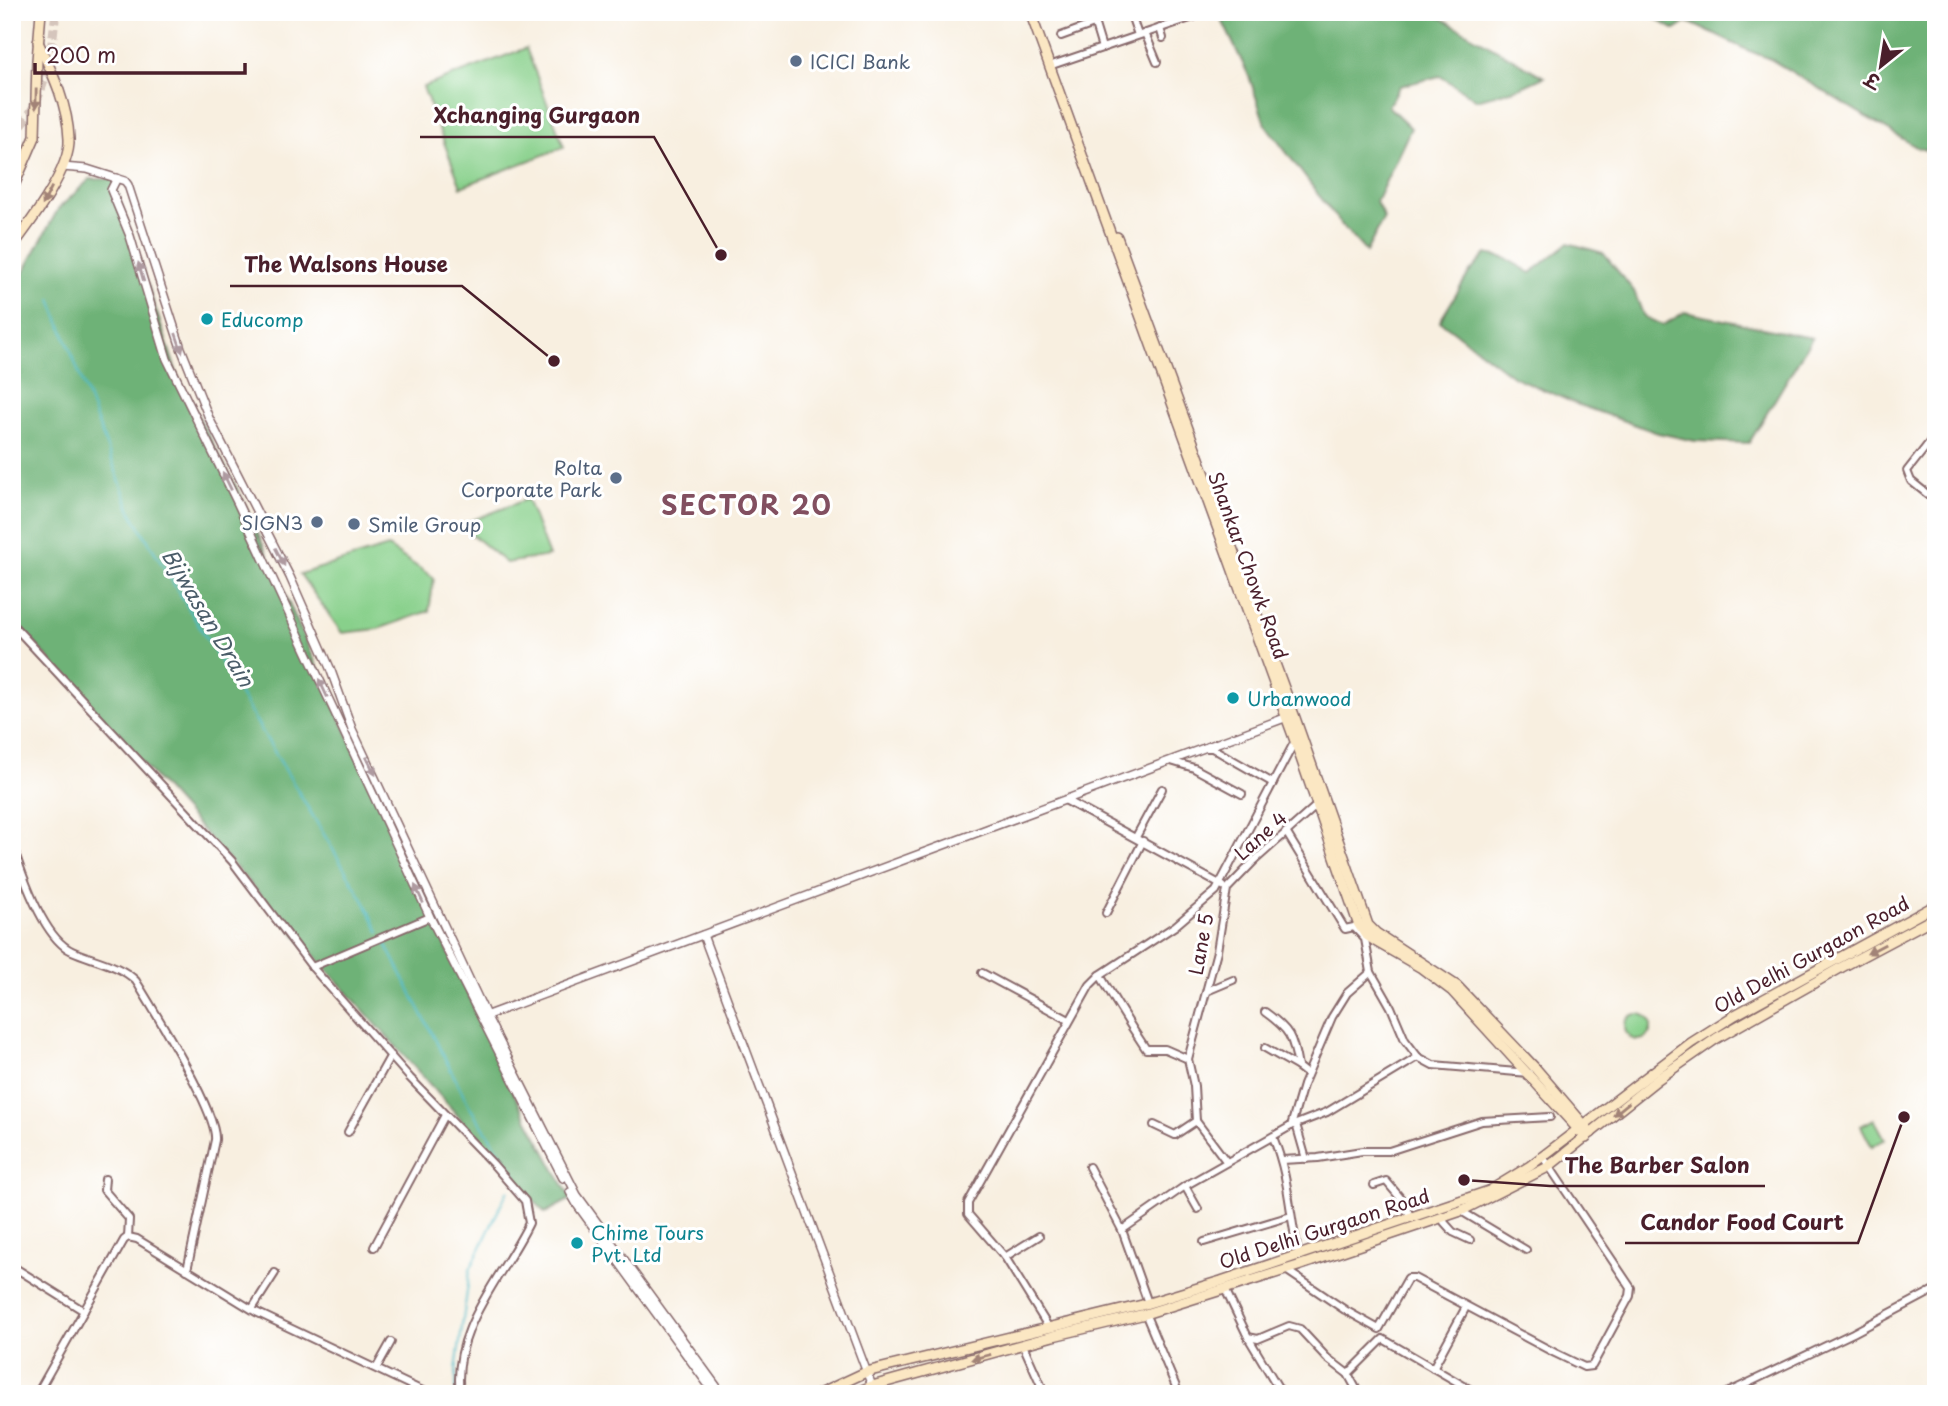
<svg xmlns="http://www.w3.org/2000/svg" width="1948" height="1406" font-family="'Playpen Sans','Playpen Sans Deva',sans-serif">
	<rect width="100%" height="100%" fill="#fff"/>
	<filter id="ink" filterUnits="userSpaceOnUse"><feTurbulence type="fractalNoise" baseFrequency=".0143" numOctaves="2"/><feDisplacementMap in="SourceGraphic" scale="14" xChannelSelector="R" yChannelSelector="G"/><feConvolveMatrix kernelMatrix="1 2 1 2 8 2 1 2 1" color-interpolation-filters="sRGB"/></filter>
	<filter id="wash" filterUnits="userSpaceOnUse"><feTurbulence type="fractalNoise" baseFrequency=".00686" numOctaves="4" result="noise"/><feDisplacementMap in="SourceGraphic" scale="28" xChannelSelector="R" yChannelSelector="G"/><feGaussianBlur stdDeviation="1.57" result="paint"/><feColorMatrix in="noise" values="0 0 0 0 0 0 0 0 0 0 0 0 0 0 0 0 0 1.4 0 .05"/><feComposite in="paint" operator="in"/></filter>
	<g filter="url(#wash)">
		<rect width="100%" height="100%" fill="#f8efe0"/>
		<!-- green -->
		<g fill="#88d08b" stroke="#69785b" stroke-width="2">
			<polygon points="526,48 564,147 461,187 423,87"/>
			<polygon points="527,499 549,556 506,563 460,525"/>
			<polygon points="388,547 434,578 429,611 378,629 342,633 300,574"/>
			<circle cx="1638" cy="1027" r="13"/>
			<polygon points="1874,1119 1885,1139 1872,1147 1861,1126"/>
		</g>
		<!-- forest -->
		<g fill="#6eb277" stroke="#5c6851" stroke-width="2">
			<polygon points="1218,12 1431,12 1544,77 1522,87 1477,100 1440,76 1400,86 1388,106 1411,128 1376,202 1384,218 1366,252 1340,223 1265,124 1249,76"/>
			<polygon points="1644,12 1936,12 1936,153 1918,148 1770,59 1747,50 1688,22 1675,30"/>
			<polygon points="90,179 113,179 179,380 243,500 341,720 515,1096 571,1199 545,1213 12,618 12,294 58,209"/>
			<polygon points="1568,243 1603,253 1634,291 1644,317 1663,325 1685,312 1812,338 1749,443 1695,441 1658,433 1579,405 1514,377 1440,321 1469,273 1486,254 1505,258 1531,273"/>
		</g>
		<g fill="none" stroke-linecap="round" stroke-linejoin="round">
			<!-- stream -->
			<g stroke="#4dbac7" stroke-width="2">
				<polyline points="51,299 132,514 365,903 379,932"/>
				<polyline points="385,942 471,1109 515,1174 513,1179"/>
				<polyline points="456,1394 456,1370 470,1270 508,1190"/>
			</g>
		</g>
	</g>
	<g filter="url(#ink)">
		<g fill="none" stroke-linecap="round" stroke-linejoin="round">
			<!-- secondary-tunnel -->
			<path stroke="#d5c5bc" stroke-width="9" stroke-dasharray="9 4.5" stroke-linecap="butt" d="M12,134C46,106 51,52 56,12"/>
			<defs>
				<g id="minor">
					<polyline points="1091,12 1102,48"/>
					<polyline points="1130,12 1138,35"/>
					<polyline points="1160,28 1163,38"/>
					<polyline points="1145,33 1157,62"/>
					<polyline points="1061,36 1094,24"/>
					<polyline points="1049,66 1202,14"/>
					<polyline points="1936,434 1907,471 1911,481 1936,501"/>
					<path d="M12,624L232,861L312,967L410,1078L493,1164L525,1201L529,1223C503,1277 451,1328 460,1394"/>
					<polyline points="1207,748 1212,748 1273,783"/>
					<polyline points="1171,761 1194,768 1242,794"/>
					<polyline points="1065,800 1223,886"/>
					<polyline points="1286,832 1345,929 1354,927 1365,939 1371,972 1391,1007 1405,1040 1418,1057 1433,1065 1529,1073"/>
					<polyline points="1136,837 1162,789"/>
					<path d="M12,843C21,872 43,938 72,951C92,960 121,965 136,981C153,1009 218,1113 215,1140L187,1270"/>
					<polyline points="1106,913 1143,841"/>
					<polyline points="312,967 430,917"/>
					<polyline points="982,973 1069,1020"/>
					<path d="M1100,975C1115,1001 1130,1025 1146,1049H1165L1188,1059"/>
					<polyline points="1207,991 1233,980"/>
					<path d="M1265,1012C1290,1030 1293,1037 1298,1067L1307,1074"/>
					<polyline points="1265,1048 1298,1067"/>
					<polyline points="1296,1124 1306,1159"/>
					<polyline points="1154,1125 1175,1135 1196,1121"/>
					<polyline points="1291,1126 1327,1112 1418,1057"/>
					<polyline points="348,1132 391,1055"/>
					<path d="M1273,1137C1290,1179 1289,1214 1299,1257"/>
					<polyline points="1282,1160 1318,1158 1362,1151 1389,1151 1482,1121 1550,1117"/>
					<polyline points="1226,1161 1196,1121 1194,1086 1188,1059 1217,951 1227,889 1254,861 1316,806"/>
					<polyline points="1089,1167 1122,1230 1148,1303"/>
					<polyline points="105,1179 104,1190 129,1219 128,1237"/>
					<polyline points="1374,1185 1386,1181 1403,1201 1411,1218"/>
					<polyline points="1185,1186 1198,1209"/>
					<polyline points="1461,1211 1526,1250"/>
					<polyline points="1445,1216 1444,1222 1453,1232 1470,1240"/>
					<polyline points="1122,1230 1185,1186 1291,1126 1303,1085 1332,1017 1347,993 1371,972"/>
					<polyline points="1204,1242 1291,1216"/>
					<polyline points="374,1247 445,1115"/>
					<polyline points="1005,1257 1039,1236"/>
					<polyline points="12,1266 84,1311"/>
					<polyline points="1286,1270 1345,1310 1379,1329 1408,1278 1414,1278 1555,1353 1584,1367 1592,1366 1630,1296 1631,1288 1543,1157"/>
					<polyline points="1225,1289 1248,1337 1258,1339 1289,1326 1300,1329 1327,1358 1348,1374 1359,1394"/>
					<polyline points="252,1309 275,1273"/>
					<polyline points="1145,1313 1179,1394"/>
					<polyline points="1049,1328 1005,1257 968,1214 968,1203 1090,985 1100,975 1175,926 1216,891 1295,741"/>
					<polyline points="1249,1339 1282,1394"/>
					<polyline points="1023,1345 1045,1394"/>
					<polyline points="377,1367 391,1342"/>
					<polyline points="1433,1368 1466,1307"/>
					<polyline points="1348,1374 1383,1339 1478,1394"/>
					<polyline points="37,1394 124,1240 128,1237 137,1239 256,1312 429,1394"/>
					<polyline points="1725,1394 1853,1333 1936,1289"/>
				</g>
				<g id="tertiary">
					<polyline points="62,167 87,169 125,181 128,185 181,348 209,418 290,577 330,668 352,729 486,1015 577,1195 722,1394"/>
					<polyline points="117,178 111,190 130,236 167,359 237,502 430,917 563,1178"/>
					<polyline points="703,935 872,1386"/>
					<polyline points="485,1016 1290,716"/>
					<polyline points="570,1192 578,1206 715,1394"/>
				</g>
				<g id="secondary">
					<polyline points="1030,12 1295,741 1358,923 1365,934 1375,941 1420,967 1452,991 1586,1138"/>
					<polyline points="12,190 35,137 37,60 41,12"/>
					<polyline points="1117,237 1294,715 1368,925 1376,933 1457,986 1536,1069 1591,1133"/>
					<path d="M12,247C30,223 71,169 69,139C68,105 52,72 38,42"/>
					<polyline points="819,1394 866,1372 1142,1305 1221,1281 1489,1191 1530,1166 1691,1043 1735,1015 1936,905"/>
					<polyline points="851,1394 872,1386 1053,1336 1145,1314 1298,1266 1461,1211 1548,1167 1658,1079 1717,1038 1842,967 1936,917"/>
				</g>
				<polyline id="motorway" points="12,15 13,12"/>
			</defs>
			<!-- minor casing -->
			<use href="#minor" stroke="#87686a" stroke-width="10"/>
			<!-- tertiary casing -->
			<use href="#tertiary" stroke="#87686a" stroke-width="10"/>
			<!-- secondary casing -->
			<use href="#secondary" stroke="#87686a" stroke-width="12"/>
			<!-- motorway casing -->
			<use href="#motorway" stroke="#87686a" stroke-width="14"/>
			<!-- minor -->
			<use href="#minor" stroke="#fff" stroke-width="6"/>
			<!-- tertiary -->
			<use href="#tertiary" stroke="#fff" stroke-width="7"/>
			<!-- secondary -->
			<use href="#secondary" stroke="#fbe7c3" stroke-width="9"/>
			<!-- motorway -->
			<use href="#motorway" stroke="#f4c26a" stroke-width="10"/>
		</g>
		<!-- one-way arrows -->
		<defs><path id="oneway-solid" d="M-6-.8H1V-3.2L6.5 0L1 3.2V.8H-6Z" transform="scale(1.75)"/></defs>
		<g fill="#a28377">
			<use href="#oneway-solid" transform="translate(36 99) rotate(91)"/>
			<use href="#oneway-solid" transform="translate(47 196) rotate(117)"/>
			<use href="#oneway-solid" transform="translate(1876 949) rotate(152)"/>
			<use href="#oneway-solid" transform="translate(1621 1109) rotate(141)"/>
			<use href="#oneway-solid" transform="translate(981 1357) rotate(165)"/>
		</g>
		<g fill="#ae9aa0">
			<use href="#oneway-solid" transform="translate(141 272) rotate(-106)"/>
			<use href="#oneway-solid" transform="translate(179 343) rotate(71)"/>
			<use href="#oneway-solid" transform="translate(227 481) rotate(-116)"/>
			<use href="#oneway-solid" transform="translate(280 557) rotate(63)"/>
			<use href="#oneway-solid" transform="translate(323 688) rotate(-115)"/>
			<use href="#oneway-solid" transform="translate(371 766) rotate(63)"/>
			<use href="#oneway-solid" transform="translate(419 894) rotate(-115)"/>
		</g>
	</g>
	<!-- markers -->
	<g fill="#5c6f8a" stroke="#fff" stroke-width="2.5">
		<circle cx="796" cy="61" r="7"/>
		<circle cx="616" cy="478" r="7"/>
		<circle cx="317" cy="522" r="7"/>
		<circle cx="354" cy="524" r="7"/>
	</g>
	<g fill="#0f9aa8" stroke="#fff" stroke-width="2.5">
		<circle cx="207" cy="319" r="7"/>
		<circle cx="1233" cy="698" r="7"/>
		<circle cx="577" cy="1243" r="7"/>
	</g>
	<g text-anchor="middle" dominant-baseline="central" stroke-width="6" stroke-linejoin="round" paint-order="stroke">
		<!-- service labels -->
		<g font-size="19" fill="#4e5e75" stroke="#fff" text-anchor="start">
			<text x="810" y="61">ICICI Bank</text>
			<text x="602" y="467" text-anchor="end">Rolta<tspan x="602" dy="22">Corporate Park</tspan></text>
			<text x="303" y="522" text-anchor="end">SIGN3</text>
			<text x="368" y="524">Smile Group</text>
		</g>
		<!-- culture labels -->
		<g font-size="19" fill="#0d838f" stroke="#fff" text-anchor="start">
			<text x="221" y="319">Educomp</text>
			<text x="1247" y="698">Urbanwood</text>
			<text x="591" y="1232">Chime Tours<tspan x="591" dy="22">Pvt. Ltd</tspan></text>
		</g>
		<!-- street labels -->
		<g font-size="19" fill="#4a1f2b" stroke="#fff">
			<text transform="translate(1249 565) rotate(70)">Shankar Chowk Road</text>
			<text transform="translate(1260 835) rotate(-42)">Lane 4</text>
			<text transform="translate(1200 944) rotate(-80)">Lane 5</text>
			<text transform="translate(1811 954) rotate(-29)">Old Delhi Gurgaon Road</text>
			<text transform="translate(1324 1228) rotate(-18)">Old Delhi Gurgaon Road</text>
		</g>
		<!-- water labels -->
		<g font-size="21" font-style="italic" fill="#4b5d69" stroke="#fff">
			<text transform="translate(209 617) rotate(59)">Bijwasan Drain</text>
		</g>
		<!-- district labels -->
		<g font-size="26" font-weight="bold" letter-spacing="2" fill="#824f60" stroke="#fff">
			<text x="747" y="504">SECTOR 20</text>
		</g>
	</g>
	<!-- callouts -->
	<path fill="none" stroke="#4a1f2b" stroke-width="2.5" d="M721 255L654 137H420M554 361L462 286H230M1464 1180L1550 1186H1765M1904 1117L1858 1243H1625"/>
	<g fill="#4a1f2b" stroke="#fff" stroke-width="2.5">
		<circle cx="721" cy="255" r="7"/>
		<circle cx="554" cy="361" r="7"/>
		<circle cx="1464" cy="1180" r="7"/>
		<circle cx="1904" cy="1117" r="7"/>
	</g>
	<g font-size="21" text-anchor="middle" font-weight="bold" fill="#4a1f2b" stroke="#fff" stroke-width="6" stroke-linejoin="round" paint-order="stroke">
		<text x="537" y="123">Xchanging Gurgaon</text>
		<text x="346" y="272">The Walsons House</text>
		<text x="1657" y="1173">The Barber Salon</text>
		<text x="1742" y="1230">Candor Food Court</text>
	</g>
	<!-- margin -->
	<rect width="1948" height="1406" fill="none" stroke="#fff" stroke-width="42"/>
	<!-- north arrow -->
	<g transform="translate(1881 66) rotate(210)" stroke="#ffffff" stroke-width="5" paint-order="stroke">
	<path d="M0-5L12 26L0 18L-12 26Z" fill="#4a1f2b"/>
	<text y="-10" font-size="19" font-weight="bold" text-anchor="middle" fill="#4a1f2b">उ</text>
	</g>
	<!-- scale -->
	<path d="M35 63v10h210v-10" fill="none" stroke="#4a1f2b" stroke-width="3.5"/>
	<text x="46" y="63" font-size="21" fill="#4a1f2b" stroke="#ffffff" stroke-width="5" paint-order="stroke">200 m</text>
</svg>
